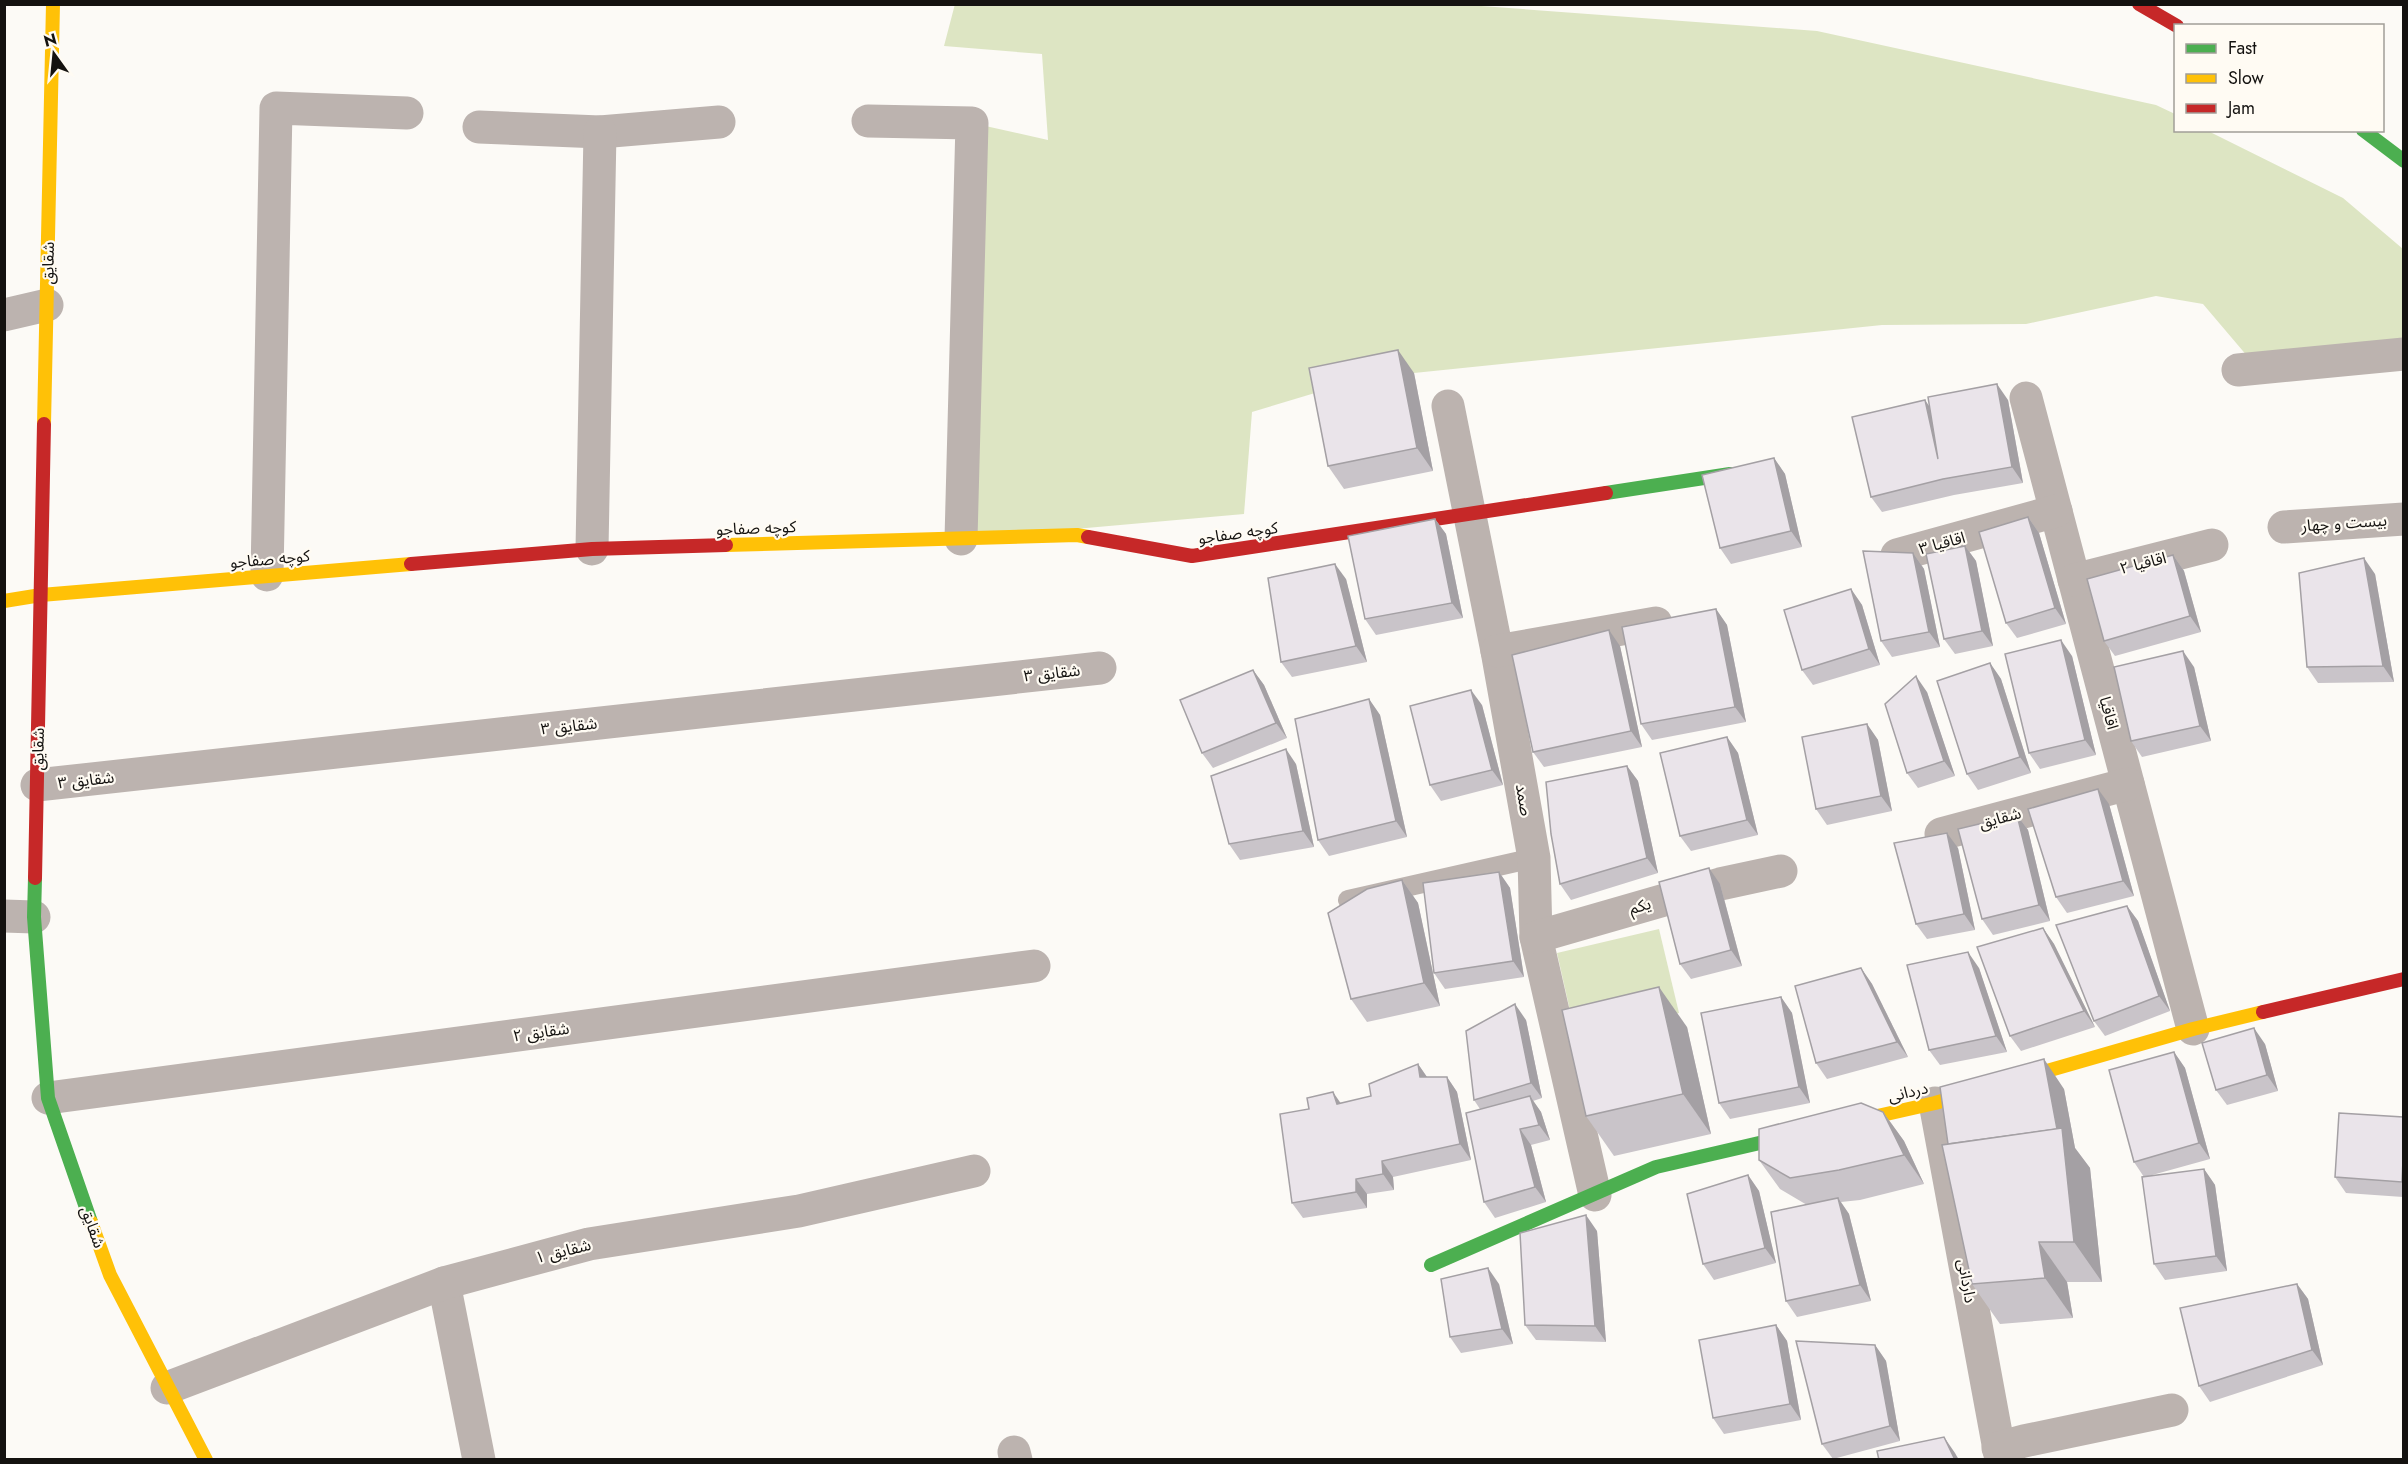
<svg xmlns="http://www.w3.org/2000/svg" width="2408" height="1464" font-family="Jost,'Noto Sans Arabic',sans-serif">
	<rect width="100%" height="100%" fill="#fcfaf6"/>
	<!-- green -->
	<g fill="#dde5c3">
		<polygon points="955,4 1454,4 1817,31 2156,105 2175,114 2176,130 2208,131 2343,198 2403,249 2403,354 2248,357 2203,304 2156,296 2026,324 1882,325 1414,373 1325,390 1252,412 1244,514 961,539 972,123 1048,140 1042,54 944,46"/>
		<polygon points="1659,929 1679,1013 1576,1037 1557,953"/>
	</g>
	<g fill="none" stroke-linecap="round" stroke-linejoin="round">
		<!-- lane -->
		<polyline stroke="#bcb3af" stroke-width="20" points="1348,900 1534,858"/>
		<!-- street -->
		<g stroke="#bcb3af" stroke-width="33">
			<polyline points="868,121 972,123 961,539"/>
			<polyline points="479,127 600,132 719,122"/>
			<polyline points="4,315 47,305"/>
			<polyline points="2238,370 2404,354"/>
			<polyline points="2026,398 2193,1029"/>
			<polyline points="1448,406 1497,651 1534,858 1536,937 1595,1195"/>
			<polyline points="2284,527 2404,519"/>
			<polyline points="592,549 600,132"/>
			<polyline points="1897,555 2056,511"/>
			<polyline points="267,575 276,108 407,113"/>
			<polyline points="2074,580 2212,545"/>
			<polyline points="1497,651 1656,623"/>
			<polyline points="37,785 1100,668"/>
			<polyline points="1941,834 2128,784"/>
			<polyline points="4,916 34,917"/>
			<polyline points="1536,937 1720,884 1781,871"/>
			<polyline points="48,1098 1034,966"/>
			<polyline points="1935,1103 2001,1460"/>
			<polyline points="444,1283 479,1460"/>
			<polyline points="167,1388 444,1283 589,1244 799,1211 974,1171"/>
			<polyline points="1998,1448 2024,1441 2172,1410"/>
			<polyline points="1014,1452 1016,1460"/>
		</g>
		<!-- fast -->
		<g stroke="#4caf50" stroke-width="14">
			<polyline points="2363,130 2404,161"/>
			<polyline points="1606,493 1730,474"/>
			<polyline points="35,878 34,917 48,1098 91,1222"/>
			<polyline points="1431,1265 1656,1167 1811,1131"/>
		</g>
		<!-- slow -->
		<g stroke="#ffc107" stroke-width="14">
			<polyline points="44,424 53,4"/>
			<polyline points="726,545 1077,535 1088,537"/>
			<polyline points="4,601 41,595 411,564"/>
			<polyline points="1811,1131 1935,1103 2193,1029 2263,1012"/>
			<polyline points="91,1222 110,1275 206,1460"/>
		</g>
		<!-- jam -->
		<g stroke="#c62828" stroke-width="14">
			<polyline points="2139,4 2177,26"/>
			<polyline points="1088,537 1192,556 1606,493"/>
			<polyline points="411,564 592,549 726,545"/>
			<polyline points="35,878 44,424"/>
			<polyline points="2263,1012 2404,979"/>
		</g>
	</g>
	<!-- wall -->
	<g fill="#c9c4c9">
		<polygon points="1414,373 1433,471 1344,489 1328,466"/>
		<polygon points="2008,400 2023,483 1954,495 1882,512 1871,497 1930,408"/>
		<polygon points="1774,458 1785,474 1802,547 1731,564 1720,548"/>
		<polygon points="2028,517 2039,533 2066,624 2017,638 2006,623"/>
		<polygon points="1435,519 1446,534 1463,618 1376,635 1365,619"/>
		<polygon points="1965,546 1976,561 1993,646 1955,654 1944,639"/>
		<polygon points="1913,553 1924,569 1940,647 1892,657 1881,641"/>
		<polygon points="2173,555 2184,571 2201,632 2115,656 2104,641"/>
		<polygon points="2375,574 2394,682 2318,683 2307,667"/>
		<polygon points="1346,579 1367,662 1292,677 1281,662"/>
		<polygon points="1851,589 1862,605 1880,665 1813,685 1802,670"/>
		<polygon points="1716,609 1727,625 1746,722 1652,740 1641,724"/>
		<polygon points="1620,646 1642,747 1544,767 1533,752"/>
		<polygon points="2072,656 2096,755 2040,769 2029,753"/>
		<polygon points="1990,663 2001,679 2031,773 1978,790 1967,774"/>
		<polygon points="2194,667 2211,741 2142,757 2131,741"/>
		<polygon points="1253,670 1264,685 1287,738 1213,768 1202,753"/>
		<polygon points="1927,692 1955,776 1918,788 1907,773"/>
		<polygon points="1369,699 1380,715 1407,837 1329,856 1318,840"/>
		<polygon points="1482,705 1503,785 1441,801 1430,785"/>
		<polygon points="1867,724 1878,740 1892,811 1827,825 1816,809"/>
		<polygon points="1727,737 1738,753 1758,835 1691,851 1680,836"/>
		<polygon points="1296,764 1314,847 1240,860 1229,844"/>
		<polygon points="1627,766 1638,781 1658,873 1571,900 1560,884"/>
		<polygon points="2109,804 2134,896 2067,913 2056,897"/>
		<polygon points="2017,815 2028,830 2050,921 1993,935 1982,919"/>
		<polygon points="1958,848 1975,930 1927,939 1916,924"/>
		<polygon points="1499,872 1510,888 1524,977 1445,989 1434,973"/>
		<polygon points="1402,880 1418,903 1440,1006 1367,1022 1351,999"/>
		<polygon points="1720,884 1742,966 1691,979 1680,964"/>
		<polygon points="2127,906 2138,921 2170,1011 2105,1036 2094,1021"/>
		<polygon points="2043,928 2054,944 2095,1027 2021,1051 2010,1036"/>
		<polygon points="1861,968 1872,984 1908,1057 1827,1079 1816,1063"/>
		<polygon points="1979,968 2007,1052 1940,1065 1929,1050"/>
		<polygon points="1781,997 1792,1013 1810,1103 1730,1119 1719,1103"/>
		<polygon points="1526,1020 1542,1098 1533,1101 1541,1112 1550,1140 1531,1145 1546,1202 1495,1218 1484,1202 1480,1109 1474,1100"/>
		<polygon points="1687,1027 1711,1134 1614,1156 1586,1116"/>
		<polygon points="2265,1044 2278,1091 2227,1105 2216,1090"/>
		<polygon points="2174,1052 2185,1068 2210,1159 2145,1177 2204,1169 2215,1185 2227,1271 2165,1280 2154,1264 2144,1177 2134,1162"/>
		<polygon points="1418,1064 1427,1077 1447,1077 1457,1092 1471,1160 1393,1177 1394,1190 1367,1194 1367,1208 1303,1218 1292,1203 1309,1109 1341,1103 1371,1096"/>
		<polygon points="2064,1089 2075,1148 2090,1168 2102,1282 2067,1282 2073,1318 2000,1324 1972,1284 1948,1144"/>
		<polygon points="1883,1112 1904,1141 1924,1184 1860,1200 1841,1202 1849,1214 1871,1301 1797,1317 1786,1301 1807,1205 1780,1189 1759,1160"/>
		<polygon points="2403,1117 2403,1197 2346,1193 2335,1177"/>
		<polygon points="1748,1175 1759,1191 1776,1263 1714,1280 1703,1264"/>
		<polygon points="1597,1231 1606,1342 1536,1340 1525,1325"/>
		<polygon points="1499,1284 1513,1344 1461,1353 1450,1337"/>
		<polygon points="2297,1284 2308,1299 2323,1365 2210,1402 2199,1386"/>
		<polygon points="1776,1325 1787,1341 1801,1420 1724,1434 1713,1418"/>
		<polygon points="1875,1345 1886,1361 1900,1441 1833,1459 1822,1444"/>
	</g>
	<!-- shaded-wall -->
	<g fill="#a4a0a4">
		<polygon points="1398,350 1414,373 1433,471 1417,448"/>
		<polygon points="1997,384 2008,400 2023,483 2012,467"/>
		<polygon points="1925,400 1936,416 1938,459"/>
		<polygon points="1774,458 1785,474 1802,547 1791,531"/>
		<polygon points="2028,517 2039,533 2066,624 2055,608"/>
		<polygon points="1435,519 1446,534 1463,618 1452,603"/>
		<polygon points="1965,546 1976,561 1993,646 1982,631"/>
		<polygon points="1913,553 1924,569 1940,647 1929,632"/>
		<polygon points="2173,555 2184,571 2201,632 2190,616"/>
		<polygon points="2364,558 2375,574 2394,682 2383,666"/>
		<polygon points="1335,564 1346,579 1367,662 1356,646"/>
		<polygon points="1851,589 1862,605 1880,665 1869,649"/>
		<polygon points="1716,609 1727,625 1746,722 1735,707"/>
		<polygon points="1609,630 1620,646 1642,747 1631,731"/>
		<polygon points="2061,640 2072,656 2096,755 2085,740"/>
		<polygon points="2183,651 2194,667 2211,741 2200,726"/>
		<polygon points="1990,663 2001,679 2031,773 2020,757"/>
		<polygon points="1253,670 1264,685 1287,738 1276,723"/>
		<polygon points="1916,676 1927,692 1955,776 1944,761"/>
		<polygon points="1471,690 1482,705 1503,785 1492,770"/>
		<polygon points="1369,699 1380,715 1407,837 1396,821"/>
		<polygon points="1867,724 1878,740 1892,811 1881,796"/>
		<polygon points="1727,737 1738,753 1758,835 1747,820"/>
		<polygon points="1286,749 1296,764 1314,847 1303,831"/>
		<polygon points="1627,766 1638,781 1658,873 1647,858"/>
		<polygon points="2098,789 2109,804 2134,896 2123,881"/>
		<polygon points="2017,815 2028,830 2050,921 2039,905"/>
		<polygon points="1947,833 1958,848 1975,930 1964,914"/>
		<polygon points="1709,868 1720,884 1742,966 1731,950"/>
		<polygon points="1499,872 1510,888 1524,977 1513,961"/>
		<polygon points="1402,880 1418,903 1440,1006 1424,983"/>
		<polygon points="2127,906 2138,921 2170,1011 2159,996"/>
		<polygon points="2043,928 2054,944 2095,1027 2084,1011"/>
		<polygon points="1968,952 1979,968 2007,1052 1996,1036"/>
		<polygon points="1861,968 1872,984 1908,1057 1897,1042"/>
		<polygon points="1659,987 1687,1027 1711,1134 1683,1094"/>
		<polygon points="1781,997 1792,1013 1810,1103 1799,1087"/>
		<polygon points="1515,1004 1526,1020 1542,1098 1531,1083"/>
		<polygon points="2254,1028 2265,1044 2278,1091 2267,1075"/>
		<polygon points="2174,1052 2185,1068 2210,1159 2199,1143"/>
		<polygon points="2044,1059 2064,1089 2075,1148 2090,1168 2102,1282 2074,1242 2058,1139"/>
		<polygon points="1418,1064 1429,1080 1420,1077"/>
		<polygon points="1447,1077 1457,1092 1471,1160 1460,1144"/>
		<polygon points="1333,1092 1344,1108 1337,1104"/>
		<polygon points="1530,1096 1541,1112 1550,1140 1539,1125"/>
		<polygon points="1883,1112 1904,1141 1924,1184 1904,1155"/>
		<polygon points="1520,1129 1531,1145 1546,1202 1535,1187"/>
		<polygon points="1382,1161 1393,1177 1394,1190 1383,1174"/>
		<polygon points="2204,1169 2215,1185 2227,1271 2216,1256"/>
		<polygon points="1748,1175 1759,1191 1776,1263 1765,1248"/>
		<polygon points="1356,1179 1367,1194 1367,1208 1356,1192"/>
		<polygon points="1838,1198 1849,1214 1871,1301 1860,1285"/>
		<polygon points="1586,1215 1597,1231 1606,1342 1595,1326"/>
		<polygon points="2039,1242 2067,1282 2073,1318 2045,1278"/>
		<polygon points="1488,1268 1499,1284 1513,1344 1502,1329"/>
		<polygon points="2297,1284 2308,1299 2323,1365 2312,1350"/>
		<polygon points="1776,1325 1787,1341 1801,1420 1790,1404"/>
		<polygon points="1875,1345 1886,1361 1900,1441 1890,1426"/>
		<polygon points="1944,1437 1955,1453 1959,1460 1955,1460"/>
	</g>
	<!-- building -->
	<g fill="#eae4ea" stroke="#a4a0a4" stroke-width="1.5">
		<polygon points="1398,350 1417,448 1328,466 1309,368"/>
		<polygon points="1997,384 2012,467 1943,479 1871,497 1852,417 1925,400 1938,459 1928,397"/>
		<polygon points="1774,458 1791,531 1720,548 1702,475"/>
		<polygon points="2028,517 2055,608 2006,623 1979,532"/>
		<polygon points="1435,519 1452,603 1365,619 1348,536"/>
		<polygon points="1965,546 1982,631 1944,639 1926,554"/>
		<polygon points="1863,551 1913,553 1929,632 1881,641"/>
		<polygon points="2173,555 2190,616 2104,641 2087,579"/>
		<polygon points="2364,558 2383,666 2307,667 2299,573"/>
		<polygon points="1335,564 1356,646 1281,662 1268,578"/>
		<polygon points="1851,589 1869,649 1802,670 1784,610"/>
		<polygon points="1716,609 1735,707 1641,724 1622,627"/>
		<polygon points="1609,630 1631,731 1533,752 1512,655"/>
		<polygon points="2061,640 2085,740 2029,753 2005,654"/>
		<polygon points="2183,651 2200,726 2131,741 2114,667"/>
		<polygon points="1990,663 2020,757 1967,774 1937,681"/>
		<polygon points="1253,670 1276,723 1202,753 1180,700"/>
		<polygon points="1916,676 1944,761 1907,773 1885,704"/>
		<polygon points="1471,690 1492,770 1430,785 1410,706"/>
		<polygon points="1369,699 1396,821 1318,840 1295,719"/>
		<polygon points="1867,724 1881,796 1816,809 1802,737"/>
		<polygon points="1727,737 1747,820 1680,836 1660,753"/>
		<polygon points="1286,749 1303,831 1229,844 1211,776"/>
		<polygon points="1627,766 1647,858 1560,884 1551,834 1546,782"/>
		<polygon points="2098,789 2123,881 2056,897 2028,809"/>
		<polygon points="2017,815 2039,905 1982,919 1958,829"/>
		<polygon points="1947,833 1964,914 1916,924 1894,843"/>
		<polygon points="1709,868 1731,950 1680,964 1659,882"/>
		<polygon points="1499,872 1513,961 1434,973 1423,883"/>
		<polygon points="1402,880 1424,983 1351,999 1328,913 1367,889"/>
		<polygon points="2127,906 2159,996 2094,1021 2056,925"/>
		<polygon points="2043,928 2084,1011 2010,1036 1977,947"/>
		<polygon points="1968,952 1996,1036 1929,1050 1907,965"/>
		<polygon points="1861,968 1897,1042 1816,1063 1795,986"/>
		<polygon points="1659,987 1683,1094 1586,1116 1562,1010"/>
		<polygon points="1781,997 1799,1087 1719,1103 1701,1013"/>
		<polygon points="1515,1004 1531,1083 1474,1100 1466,1031"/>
		<polygon points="2254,1028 2267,1075 2216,1090 2202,1043"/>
		<polygon points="2174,1052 2199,1143 2134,1162 2109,1070"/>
		<polygon points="2044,1059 2057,1129 1948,1144 1940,1087"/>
		<polygon points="1418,1064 1420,1077 1447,1077 1460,1144 1382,1161 1383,1174 1356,1179 1356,1192 1292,1203 1280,1114 1309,1109 1307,1098 1333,1092 1337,1104 1371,1096 1369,1084"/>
		<polygon points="1530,1096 1539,1125 1520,1129 1535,1187 1484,1202 1466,1113"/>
		<polygon points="1861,1103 1883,1112 1904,1155 1839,1170 1790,1178 1759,1160 1759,1129"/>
		<polygon points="2339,1113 2403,1117 2403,1160 2402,1182 2335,1177"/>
		<polygon points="2062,1128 2074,1242 2039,1242 2045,1278 1972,1284 1942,1145"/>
		<polygon points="2204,1169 2216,1256 2154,1264 2142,1177"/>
		<polygon points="1748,1175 1765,1248 1703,1264 1687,1194"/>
		<polygon points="1838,1198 1860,1285 1786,1301 1771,1212"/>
		<polygon points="1586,1215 1595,1326 1525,1325 1520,1233"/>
		<polygon points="1488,1268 1502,1329 1450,1337 1441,1279"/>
		<polygon points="2297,1284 2312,1350 2199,1386 2180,1308"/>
		<polygon points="1776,1325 1790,1404 1713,1418 1699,1340"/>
		<polygon points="1796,1341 1875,1345 1890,1426 1822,1444"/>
		<polygon points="1944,1437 1955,1460 1879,1460 1877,1451"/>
	</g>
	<g text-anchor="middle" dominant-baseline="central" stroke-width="4.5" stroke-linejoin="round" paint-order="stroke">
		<!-- street labels -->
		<g font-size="16" fill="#141210" stroke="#fffbf3">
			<text transform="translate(48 263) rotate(-89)">شقایق</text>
			<text transform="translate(2344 523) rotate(-4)">بیست و چهار</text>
			<text transform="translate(756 528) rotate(-2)">کوچه صفاجو</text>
			<text transform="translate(1238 533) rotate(-8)">کوچه صفاجو</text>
			<text transform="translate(1942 543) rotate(-15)">اقاقیا ۳</text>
			<text transform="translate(270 559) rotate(-5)">کوچه صفاجو</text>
			<text transform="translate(2143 563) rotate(-14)">اقاقیا ۲</text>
			<text transform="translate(1052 673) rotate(-6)">شقایق ۳</text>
			<text transform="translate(2109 713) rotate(75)">اقاقیا</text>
			<text transform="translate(569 726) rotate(-6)">شقایق ۳</text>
			<text transform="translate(38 749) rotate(-89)">شقایق</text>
			<text transform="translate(86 780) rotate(-6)">شقایق ۳</text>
			<text transform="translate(1524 800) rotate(80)">صمد</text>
			<text transform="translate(2000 818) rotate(-15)">شقایق</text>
			<text transform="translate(1640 906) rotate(-16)">یکم</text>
			<text transform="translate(541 1032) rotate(-8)">شقایق ۲</text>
			<text transform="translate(1908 1092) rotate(-13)">دردانی</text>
			<text transform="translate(93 1227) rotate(71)">شقایق</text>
			<text transform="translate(563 1251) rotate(-14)">شقایق ۱</text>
			<text transform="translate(1967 1281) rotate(80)">داردانی</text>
		</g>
	</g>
	<!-- border -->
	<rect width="2408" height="1464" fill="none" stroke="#141210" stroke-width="12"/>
	<!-- legend -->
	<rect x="2174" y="24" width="210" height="108" fill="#fffbf3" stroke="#a19e98" stroke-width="1.5"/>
	<rect x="2186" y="44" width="30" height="9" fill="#4caf50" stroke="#a19e98" stroke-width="1.5"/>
	<text x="2228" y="54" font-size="18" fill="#141210">Fast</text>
	<rect x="2186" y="74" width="30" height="9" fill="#ffc107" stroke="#a19e98" stroke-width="1.5"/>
	<text x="2228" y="84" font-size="18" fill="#141210">Slow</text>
	<rect x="2186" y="104" width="30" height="9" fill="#c62828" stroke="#a19e98" stroke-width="1.5"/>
	<text x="2228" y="114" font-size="18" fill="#141210">Jam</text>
	<!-- north arrow -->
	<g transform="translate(54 54) rotate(345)" stroke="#fffbf3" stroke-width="4.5" paint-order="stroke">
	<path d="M0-4.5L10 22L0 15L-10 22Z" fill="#141210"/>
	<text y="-9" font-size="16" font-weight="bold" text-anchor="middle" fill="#141210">N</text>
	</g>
</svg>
